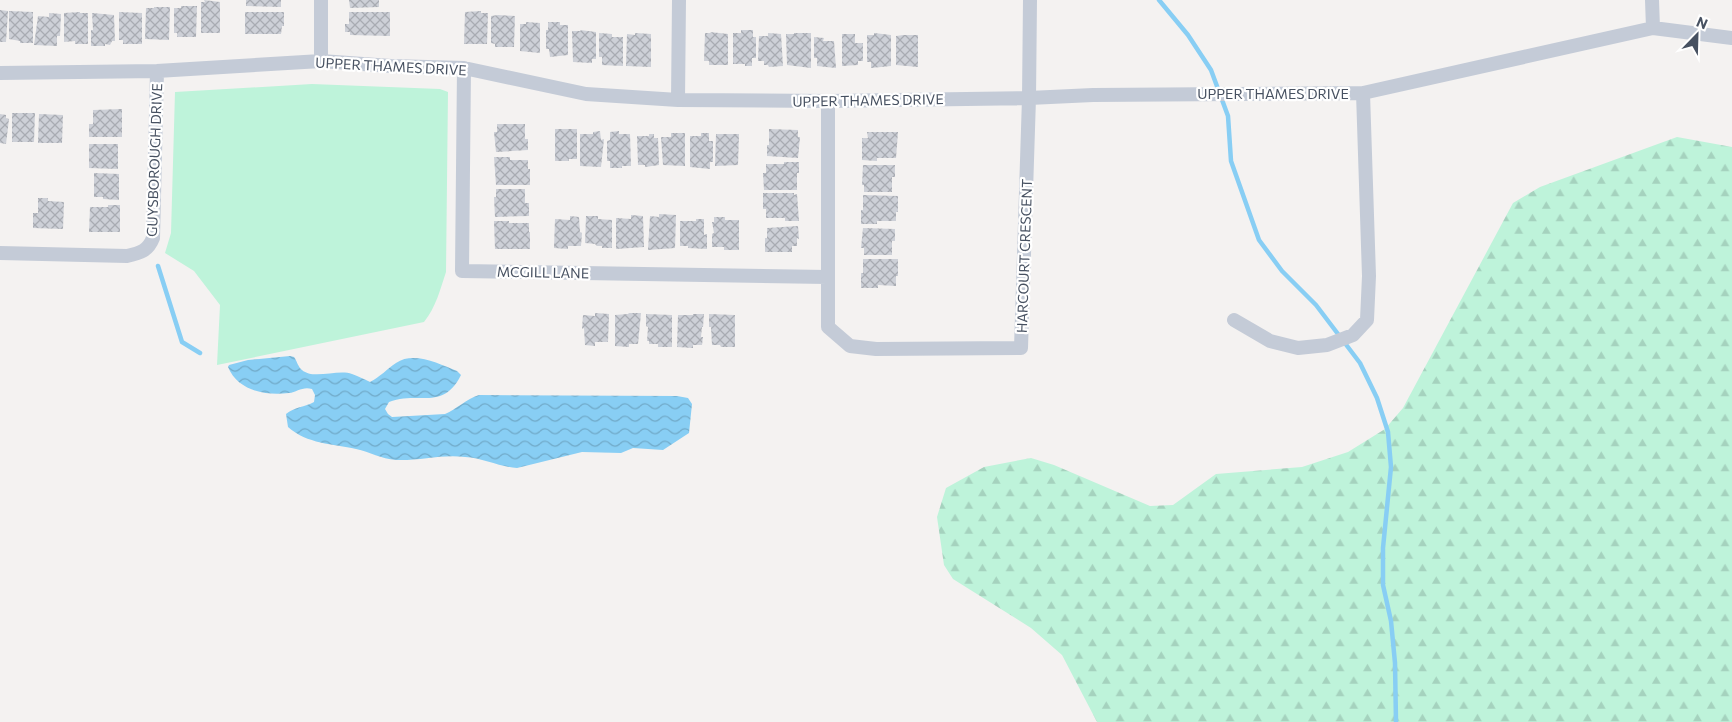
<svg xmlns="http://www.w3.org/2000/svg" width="1732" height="722" viewBox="0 0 1732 722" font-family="Commissioner,sans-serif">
  <defs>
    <pattern id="forest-firs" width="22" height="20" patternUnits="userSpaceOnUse" patternTransform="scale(1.25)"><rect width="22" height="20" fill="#bef3da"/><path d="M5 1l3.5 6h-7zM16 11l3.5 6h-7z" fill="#a5d2be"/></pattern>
    <pattern id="water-waves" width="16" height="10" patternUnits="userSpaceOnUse" patternTransform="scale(1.25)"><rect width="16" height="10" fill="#88cef4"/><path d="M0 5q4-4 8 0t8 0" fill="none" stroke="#71aac9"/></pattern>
    <pattern id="building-cross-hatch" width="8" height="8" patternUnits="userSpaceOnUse" patternTransform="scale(1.25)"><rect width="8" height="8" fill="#cdd0d7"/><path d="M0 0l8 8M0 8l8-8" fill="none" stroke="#a8abb2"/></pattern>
  </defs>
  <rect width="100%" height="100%" fill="#f4f2f1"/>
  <!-- green -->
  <path fill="#bef3da" d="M312 84 440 89 448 92 446 272C440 290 436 307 424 322L217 365 220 305 194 271 165 253 171 233 175 92Z"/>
  <!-- forest -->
  <path fill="url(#forest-firs)" d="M1677 137 1732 147V722H1097L1062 655 1031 628 953 579 944 565 937 517 946 488 984 467 1031 458 1054 465 1150 506 1173 505 1216 474 1302 467 1348 452 1385 429 1403 408 1513 203 1540 187Z"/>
  <!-- water -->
  <path fill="url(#water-waves)" d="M290 356 294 357C297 361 298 367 302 370 313 380 338 369 352 374 358 376 364 379 370 382 380 377 387 369 396 363 414 351 439 364 457 371L461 375C443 411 419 391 389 402L385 409 388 414 392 417 445 414C457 409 466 399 479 395L677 396 688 398 692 404 689 433 663 450 633 448 621 453 582 452 517 468C500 467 483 458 465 457 442 454 419 461 396 460 381 459 370 452 356 449 333 444 307 444 288 427L286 414C294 407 305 407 314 402L315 395 312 389C303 386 297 392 289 393 266 396 238 391 228 367L229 365 248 360Z"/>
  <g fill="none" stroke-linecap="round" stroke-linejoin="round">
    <!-- stream -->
    <path stroke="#88cef4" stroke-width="4.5" d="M1159 0 1188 35 1211 70 1228 116 1231 161 1259 240 1282 271 1316 305 1360 363 1377 398 1388 432 1391 467 1383 548V585L1391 621 1395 663 1396 722
      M158 266 182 342 200 353"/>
  </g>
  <!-- building -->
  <path fill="url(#building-cross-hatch)" d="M204 0 220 2V33H201V2H205Z
    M246 0H281V7L246 6Z
    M349 0H379V7L350 8Z
    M181 6H197L196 37H177V33H174V8H181Z
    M154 7H170L169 40 145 39 146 8H154Z
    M0 10 8 11 6 42H0Z
    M9 11 33 12V43H20V41L9 39Z
    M481 11V13H488L487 44H464L465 12Z
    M80 12V13H88V44H75V41L64 42V13Z
    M119 12 142 13V44H123V40H119Z
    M245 12H284V26H282L281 34H245Z
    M349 12H390V36L350 35V32H345V24H349Z
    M49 13 61 14 60 36H57V46L34 45 38 16 49 17Z
    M92 13 114 15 115 41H112L110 45 105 44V46H91V30H93Z
    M498 15 515 16 514 47H495V44L491 43V16Z
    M526 22 540 23V53L520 51V24H526Z
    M548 22H560V25H568V55L550 57 549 49H546V30H548Z
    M580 30 596 32V59H592V63L573 62 572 31H581Z
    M741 30H753V37H756V58H752V66H745V64H733V33H741Z
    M710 32 728 34V65H709V61H704L705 33H711Z
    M599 33 612 34V37H623V66L602 65V57H599Z
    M635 33 651 34V67L626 66 627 34 635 35Z
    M768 33 781 34 783 66 769 67 768 65H764V61H758L759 36H768Z
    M794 33H811V68L787 65 786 34H794Z
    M874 33 891 35V66L871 68V62H867V35H874Z
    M842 34H855V43H863V61H858V65L842 66Z
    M903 35H918V67L896 65V36Z
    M814 37 824 38 823 41H834L836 68 817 66V58H814Z
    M122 109V137H89V124H93V110Z
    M12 113H35L34 142H12Z
    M0 114 6 115V118L9 119 6 144 0 143Z
    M39 114 63 115 62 143H38Z
    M497 124H525V139H528V150L496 152 494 132H497Z
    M555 129H577V159H569V161H555Z
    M769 129 798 130V137H800L798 158 767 156V145H769Z
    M600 131 601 140 604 139 601 167 580 166V134H593V132Z
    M619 131V134H630L631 166H622V168H610V161H607V141L610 140V132Z
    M867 132H898L896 158H877V161L862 160V138H868Z
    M671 133H685V166L663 165 661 137H671Z
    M701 133H709V141H713V162H710V169L690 167V136H701Z
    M649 134H654V138H658L659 165 645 167V165H638L637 136H649Z
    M716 134H739L738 165 715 166Z
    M89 144H118V169L89 168Z
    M494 157H510V160H528V169H530V185H496Z
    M784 162H799V173H797V190H764L763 173H766V164H784Z
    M863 165H895V177H892V192H864V185H862Z
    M94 173 119 174V200L103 199V197H94Z
    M496 189H525V203H529V216L495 217 494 197H496Z
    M763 193H794V195L797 194 799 221H785V218H766V209H763Z
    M863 195 898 196V212H896V221H877V224H861V210H863Z
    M38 198H48V201L64 202 63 229 33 228V213H38Z
    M108 205H120V232H89L90 207H108Z
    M659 214 676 215 675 248 648 250 650 216 659 217Z
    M631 215 643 216 644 247 616 249V218L631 219Z
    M570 216 579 217 580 232 582 233 581 246H568V249L554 248 555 219 570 220Z
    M586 216H598V219L612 220V248H602V246H597L595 244 585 243Z
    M714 217H725V220H739V250H724V247H712V234L714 233 712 222H714Z
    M696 219H704V235L707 234V249L688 248V246H680V221H696Z
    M494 221H509V223H529V232H530V249H495Z
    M798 226 799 239 797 238V246H792V252H765V238H767V228Z
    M863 228 895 229V241H892V255H864V248H861Z
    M863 259H898V276H896V286L878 285V288H861V273H863Z
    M595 313 609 314 608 342H595V346L585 345 584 328 582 329 583 315 595 316Z
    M629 313H641L638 344H629V347L615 346V315L628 314Z
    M646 314 672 315V347H658V344H649V341H647L648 327 646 326Z
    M693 314H704L703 327H702L701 337H703L702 345H693V348L677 347 678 315H693Z
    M709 314 735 315V347H721L720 345H712L711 327H709Z"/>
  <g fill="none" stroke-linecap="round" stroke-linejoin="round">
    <!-- street -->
    <path stroke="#c4cbd7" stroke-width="14" d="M1652 0 1653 28
      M321 61V0
      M464 68 462 271 827 277
      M0 73 157 71 321 61 391 66 464 68 586 94 678 100 828 101 1029 98 1093 95 1363 93 1653 28 1732 38
      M678 100 679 0
      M828 101V327L850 346 876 349 1021 348 1029 98 1030 0
      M0 253 127 256C140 253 148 251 153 238L157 71
      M1234 320 1270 341 1298 348 1327 345 1353 335 1367 320 1369 276 1363 93"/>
  </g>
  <g text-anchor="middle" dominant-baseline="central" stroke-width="4.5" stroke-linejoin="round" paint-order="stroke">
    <!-- street labels -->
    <g font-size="14" fill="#475161" stroke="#fff">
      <text transform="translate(391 66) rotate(3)">UPPER THAMES DRIVE</text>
      <text x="1273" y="93">UPPER THAMES DRIVE</text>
      <text transform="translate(868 100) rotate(-1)">UPPER THAMES DRIVE</text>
      <text transform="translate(154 160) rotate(-88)">GUYSBOROUGH DRIVE</text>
      <text transform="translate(1024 256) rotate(-88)">HARCOURT CRESCENT</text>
      <text transform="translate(543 272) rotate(1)">MCGILL LANE</text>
    </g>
  </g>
  <!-- north arrow -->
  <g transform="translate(1697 35) rotate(23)" stroke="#ffffff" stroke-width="4" paint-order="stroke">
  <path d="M0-4L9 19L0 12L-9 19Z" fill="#475161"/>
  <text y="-8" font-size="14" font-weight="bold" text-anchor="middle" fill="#475161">N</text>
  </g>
</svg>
